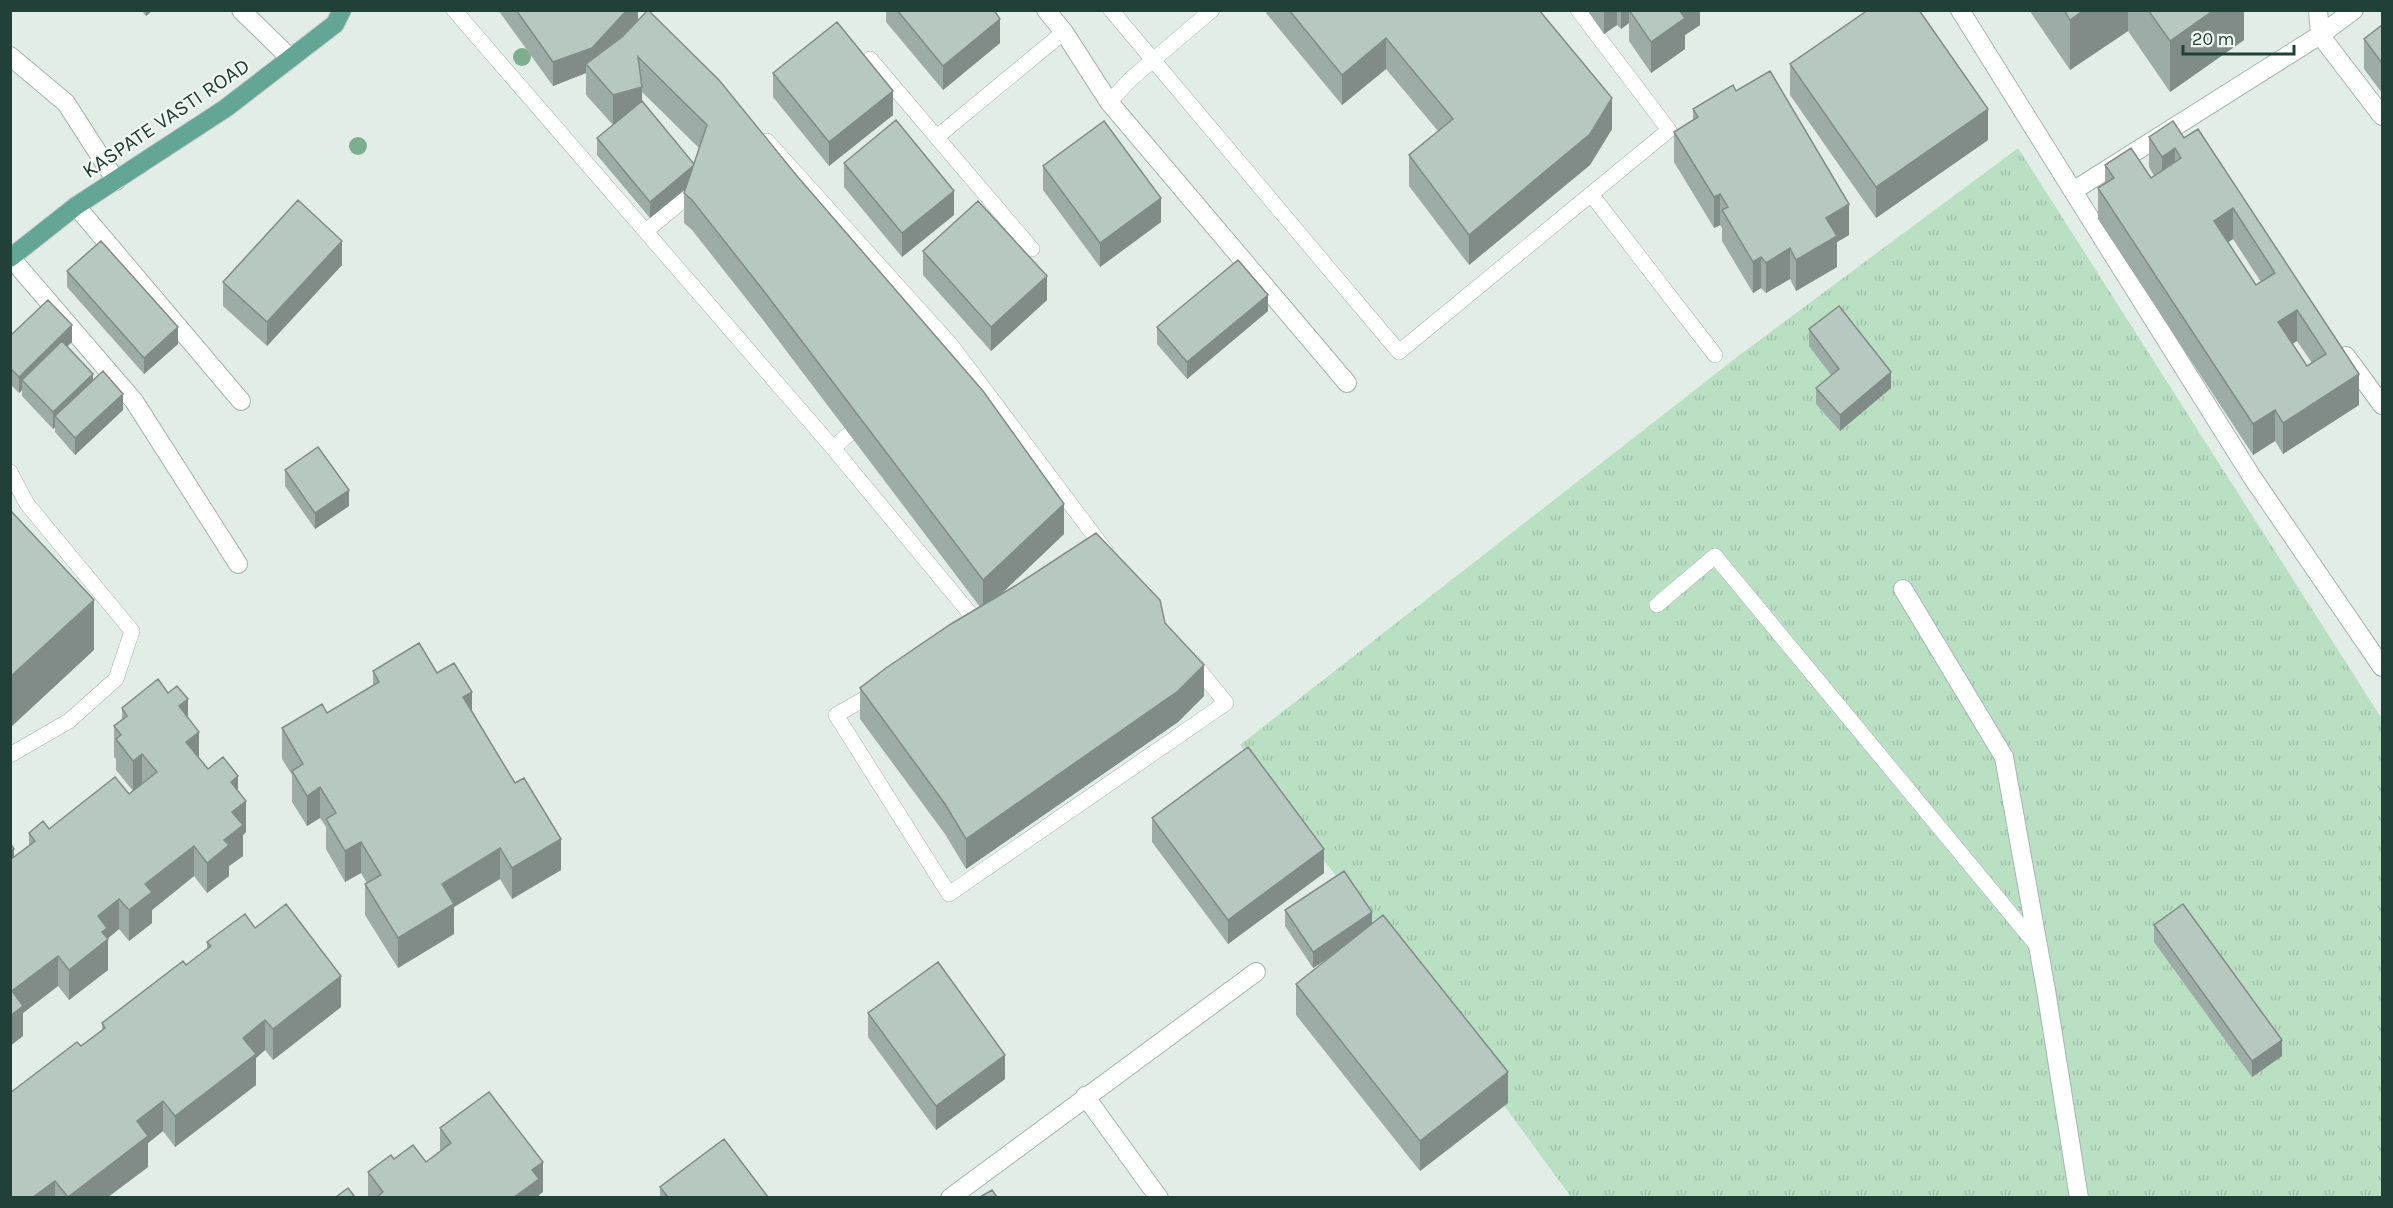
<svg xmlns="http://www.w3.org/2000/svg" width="2393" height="1208" viewBox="0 0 2393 1208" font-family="Karla,sans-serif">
  <defs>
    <pattern id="grass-tufts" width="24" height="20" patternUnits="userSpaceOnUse" patternTransform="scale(1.5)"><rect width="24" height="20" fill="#bae0c4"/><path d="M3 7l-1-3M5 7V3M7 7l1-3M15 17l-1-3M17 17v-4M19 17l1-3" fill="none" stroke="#a0c1a9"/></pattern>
  </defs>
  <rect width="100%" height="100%" fill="#e2ede8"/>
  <!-- grass -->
  <path fill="url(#grass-tufts)" d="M2018 148 2382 719V1197H1571L1240 745 1741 354Z"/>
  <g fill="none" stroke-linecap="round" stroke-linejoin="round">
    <!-- service casing -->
    <g stroke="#a4b6b0" stroke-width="16">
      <path id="service" d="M454 10 833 448 982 628
        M1111 10 1399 352 1669 130 1578 10
        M870 59 1032 249
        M1109 102 1132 78 1212 10
        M938 136 1064 32
        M767 141 951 345 1105 550
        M1591 194 1715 355
        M646 231 699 187
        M833 448 864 421
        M10 472 27 504 132 631 116 679 69 721 10 755
        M1657 605 1715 556 2039 948
        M878 691 836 715 949 894 1226 703 1192 661"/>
    </g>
    <!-- minor casing -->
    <g stroke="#a4b6b0" stroke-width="20">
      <path id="minor" d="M241 10 290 58
        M1046 10 1064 32 1109 102 1347 383
        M1960 10 2073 191 2320 35 2382 116
        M2318 10 2320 35
        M2320 35 2354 10
        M10 56 66 103 116 181
        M2073 191 2252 477 2382 667
        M76 206 241 401
        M11 258 134 401 238 564
        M2346 356 2382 405
        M1903 589 2004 757 2046 990 2079 1198
        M1085 1096 1159 1198
        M950 1198 1256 972"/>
    </g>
    <!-- primary casing -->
    <g stroke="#c1cac7" stroke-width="20">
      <path id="primary" d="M10 258 76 206 226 108 335 24 342 10"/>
    </g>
    <!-- service -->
    <use href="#service" stroke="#fff" stroke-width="15"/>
    <!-- minor -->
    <use href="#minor" stroke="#fff" stroke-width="18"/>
    <!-- primary -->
    <use href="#primary" stroke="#64a695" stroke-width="18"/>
  </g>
  <!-- trees -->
  <g fill="#7cae90">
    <circle cx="522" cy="57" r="9"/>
    <circle cx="358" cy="146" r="9"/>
  </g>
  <!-- wall -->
  <path fill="#9daca6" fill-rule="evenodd" d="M141 10H153L146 16Z
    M498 10H638V21L1064 534 1000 595 1165 623 1204 696 1178 722 966 869 945 834 860 719V688L980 607 763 320 692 230 684 223V193L686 189 650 218 597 155V138L613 125 586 95V73L553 86ZM642 92 699 148 694 164 642 101Z
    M886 10H994L1000 43 943 90 886 22Z
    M1266 10H1539L1612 129 1590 165 1469 265 1409 186V155L1438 131 1386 69 1342 105 1266 13Z
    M1587 10H1700V25L1685 35V49L1651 73 1629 41V23L1621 29 1617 25 1604 34Z
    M2029 10H2244V40L2170 92 2128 31 2070 70Z
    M2382 25V93L2364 69V39Z
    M1790 64 1988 140 1876 218 1790 95Z
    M773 73 893 115 829 166 773 97Z
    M1736 91 1849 235 1837 242V267L1796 291 1790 279 1766 293 1761 288 1753 293 1722 241V228L1720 225 1714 228 1674 162V132L1693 121V109Z
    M2198 129 2359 405 2283 454 2275 441 2253 455 2098 219V188L2105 183V165L2151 178 2154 176 2149 167V137L2184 138ZM2233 239 2261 282 2256 285 2228 242ZM2297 341 2312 363 2307 366 2292 344Z
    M844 163 954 215 902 257 844 187Z
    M1043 166 1161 222 1100 267 1043 190Z
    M923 251 1047 300 991 351 923 275Z
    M342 265 267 346 223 306V282Z
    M67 271 178 344 144 374 67 287Z
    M1268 311 1187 379 1157 344V327Z
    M1809 329 1891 388 1840 431 1816 404V388L1831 375 1809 346Z
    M10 336 72 342 67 346 93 381 123 410 75 455 55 432V427L53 429 22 396V390L19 393 10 384Z
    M285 470 349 506 315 529 285 486Z
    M373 671 437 673 472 710 561 870 512 899 500 879 454 907V934L398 968 365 915V884L367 883 361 873 345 882 326 849V827L320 818 307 826 292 802V775L282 759V728L327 713 373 686Z
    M122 708 188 718 199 758 208 769 238 791 246 832 243 835V856L229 866V876L207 893 194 876 152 910V923L129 941 119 929 107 939 108 970 69 1000 58 986 23 1013V1036L10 1046V843L14 857 29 846V833L49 829 129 794 133 791 116 770V759L114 757V726L122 721Z
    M1152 818 1324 873 1228 944 1152 842Z
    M1285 910 1372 924 1508 1103 1420 1171 1296 1015V984L1333 955 1313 968 1285 926Z
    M2154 925 2282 1056 2252 1077 2154 942Z
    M255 928 341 1007 273 1060 265 1050 256 1058V1085L175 1147 163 1131 148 1143V1167L108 1197H10L81 1046 102 1030V1023L186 965 207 949V942Z
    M868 1013 1005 1079 936 1130 868 1037Z
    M440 1128 543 1192 539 1195V1197H368V1172L394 1159 426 1162 440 1152Z
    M660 1187 768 1197H660Z"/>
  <!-- shaded-wall -->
  <path fill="#808c87" d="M146 10H153L146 16Z
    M627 10H638V23L592 72V70L586 64V73L553 86V62Z
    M1604 10H1617V25L1604 34Z
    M1621 10H1629V23L1621 29Z
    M1678 10H1700V25L1685 35V49L1651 73V42Z
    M2084 10H2128V31L2070 70V20Z
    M2214 10H2244V40L2170 92V41Z
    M1000 19V43L943 90V66Z
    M1386 38V69L1342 105V75Z
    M642 87V118L613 125V95Z
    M893 91V115L829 166V142Z
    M1612 98V129L1590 165 1469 265V235Z
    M1988 109V140L1876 218V187Z
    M2175 148V179L2162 187V157Z
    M695 165V181L650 218V202Z
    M954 191V215L902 257V233Z
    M1720 194V225L1714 228V197Z
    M1161 198V222L1100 267V243Z
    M1849 204V235L1837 242V267L1796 291V260L1826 218Z
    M2233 208V239L2214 252V221Z
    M342 241V265L267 346V322Z
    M1790 248V279L1766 293V263Z
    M1761 257V288L1753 293V262Z
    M1047 276V300L991 351V327Z
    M1268 295V311L1187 379V362Z
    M2297 310V341L2278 353V322Z
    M72 325V342L27 385 22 380V390L19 393V377Z
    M178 327V344L144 374V358Z
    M1891 372V388L1840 431V415Z
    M93 374V391L55 416V427L53 429V412Z
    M2359 374V405L2283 454V423Z
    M123 394V410L75 455V438Z
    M2275 410V441L2253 455V424Z
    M349 490V506L315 529V513Z
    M1064 504V534L983 611V580Z
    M94 600V650L10 728V677Z
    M1204 665V696L1178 722 966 869V839Z
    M472 692V722L463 697Z
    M188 699V730L179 706Z
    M199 732V762L186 742Z
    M142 754V784L133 791V761Z
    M238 776V806L231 782Z
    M320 787V818L307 826V796Z
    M246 801V832L243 835V856L229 866V876L207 893V863L224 840 232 812Z
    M561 839V870L512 899V868Z
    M361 842V873L345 882V851Z
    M194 846V876L152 910V923L129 941V910L145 884Z
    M500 848V879L454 907V934L398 968V938L442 884Z
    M14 849V865L10 868V851Z
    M1324 849V873L1228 944V920Z
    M119 899V929L107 939H108V970L69 1000V970L98 916Z
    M1372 912V929L1313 968V952Z
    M58 956V986L23 1013V1036L10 1046 12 991Z
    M341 976V1007L273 1060V1029Z
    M265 1020V1050L256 1058V1085L175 1147V1116L243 1038Z
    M2282 1040V1056L2252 1077V1061Z
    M1005 1055V1079L936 1130V1106Z
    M1508 1072V1103L1420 1171V1141Z
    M163 1101V1131L148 1143V1167L108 1197H68L137 1121Z
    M543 1162V1192L539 1195V1197H514L532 1170Z
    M55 1181V1197H33Z"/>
  <!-- building -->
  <path fill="#b7c8c1" stroke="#808c87" stroke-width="1.5" fill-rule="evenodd" d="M516 10H627L592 48 553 62Z
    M648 10 719 80 797 176 983 391 1064 504 983 580 763 290 692 200 684 193 707 125 638 57 642 87 613 95 586 64 622 37Z
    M897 10H994L1000 19 943 66Z
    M1289 10H1539L1612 98 1590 134 1469 235 1409 155 1453 119 1386 38 1342 75Z
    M1629 10H1679L1685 18 1651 42Z
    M1868 10H1919L1988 109 1876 187 1790 64Z
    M2064 10H2084L2070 20Z
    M2148 10H2214L2170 41Z
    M837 22 893 91 829 142 773 73Z
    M2382 25V63L2364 39Z
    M1770 71 1849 204 1826 218 1837 236 1796 260 1790 248 1766 263 1761 257 1753 262 1722 210 1728 207 1720 194 1714 197 1674 132 1698 117 1693 109 1733 85 1736 91Z
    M642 101 694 164 693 166 650 202 597 138Z
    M896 120 954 191 902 233 844 163Z
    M1104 121 1161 198 1100 243 1043 166Z
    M2173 121 2184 138 2198 129 2359 374 2283 423 2275 410 2253 424 2098 188 2114 178 2105 165 2131 148 2151 178 2181 158 2175 148 2162 157 2149 137ZM2233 208 2275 273 2256 285 2214 221ZM2297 310 2326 354 2307 366 2278 322Z
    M298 200 342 241 267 322 223 282Z
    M978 201 1047 276 991 327 923 251Z
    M101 241 178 327 144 358 67 271Z
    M1238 260 1268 295 1187 362 1157 327Z
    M48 300 72 325 19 377 10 368V336Z
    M1839 306 1891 372 1840 415 1816 388 1839 369 1809 329Z
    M62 341 93 374 53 412 22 380Z
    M103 371 123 394 75 438 55 416Z
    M318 447 349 490 315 513 285 470Z
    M10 510 94 600 10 677Z
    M1096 533 1160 600 1165 623 1204 665 1178 691 966 839 945 804 860 688 886 668 951 624 1015 586Z
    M419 643 437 673 454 663 472 692 463 697 515 783 524 778 561 839 512 868 500 848 442 884 454 904 398 938 365 884 381 875 361 842 345 851 326 819 336 813 320 787 307 796 292 771 303 764 282 728 322 704 327 713 379 682 373 671Z
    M158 679 168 693 177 686 188 699 179 706 199 732 186 742 208 769 223 757 238 776 231 782 246 801 232 812 243 825 224 840 229 845 207 863 194 846 145 884 152 892 129 910 119 899 98 916 107 928 102 932 108 939 69 970 58 956 12 991 23 1006 10 1016V860L35 841 29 833 43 821 49 829 115 777 129 794 157 772 142 754 133 761 116 739 121 735 114 726 127 716 122 708Z
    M1248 747 1324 849 1228 920 1152 818Z
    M10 843 14 849 10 851Z
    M1344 871 1372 912 1313 952 1285 910Z
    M286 904 341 976 273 1029 265 1020 243 1038 256 1054 175 1116 163 1101 137 1121 148 1136 68 1197 55 1181 33 1197H10V1093L77 1042 81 1046 105 1028 102 1023 183 961 186 965 211 946 207 942 245 914 255 928Z
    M2183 904 2282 1040 2252 1061 2154 925Z
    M1383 915 1508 1072 1420 1141 1296 984Z
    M938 962 1005 1055 936 1106 868 1013Z
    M489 1092 543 1162 532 1170 539 1179 514 1197H377L383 1192 368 1172 391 1155 394 1159 413 1145 426 1162 451 1143 440 1128Z
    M724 1139 768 1197H668L660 1187Z
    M348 1188 355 1197H336Z
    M992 1190 997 1197H980Z"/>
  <g text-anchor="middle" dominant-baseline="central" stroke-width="4.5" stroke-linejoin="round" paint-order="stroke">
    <!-- street labels -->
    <g font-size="21" fill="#214038" stroke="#f3faf6">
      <text transform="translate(166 118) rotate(-34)">KASPATE VASTI ROAD</text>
    </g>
  </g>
  <!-- border -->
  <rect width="2393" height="1208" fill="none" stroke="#214038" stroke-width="24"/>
  <!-- scale -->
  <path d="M2183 45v9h111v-9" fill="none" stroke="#214038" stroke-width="3"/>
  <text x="2192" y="45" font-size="18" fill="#214038" stroke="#f3faf6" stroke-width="4.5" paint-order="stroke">20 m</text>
</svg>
